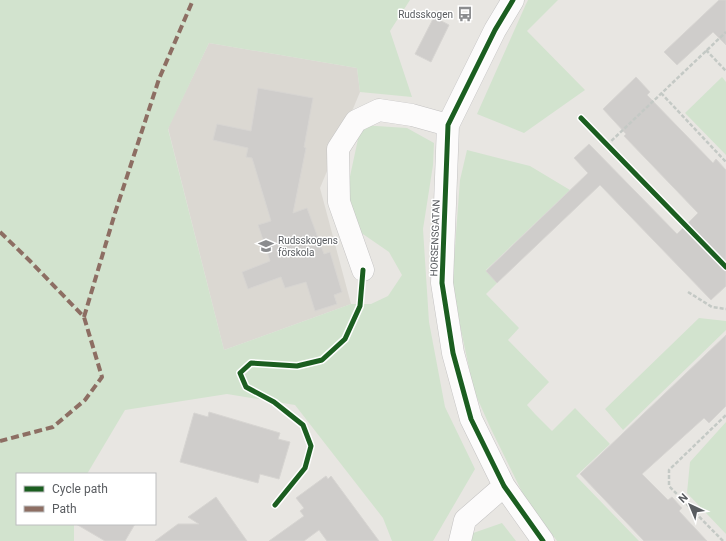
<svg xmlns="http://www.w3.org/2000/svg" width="726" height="541" viewBox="0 0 726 541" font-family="Roboto,sans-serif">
  <rect width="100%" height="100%" fill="#e8e6e2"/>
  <!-- education -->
  <path fill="#dbd8d2" d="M209 43 357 68 360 92 320 188 351 304 224 350 168 128Z"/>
  <!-- green -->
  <path fill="#d2e3ce" d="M0 0H410L390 31 412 97 360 92 357 68 209 43 168 129 224 350 351 304H371L388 296 402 275 389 252 360 232 346 195 361 125 407 128 434 143 433 165 423 229 429 322 445 407 475 469 433 541H392L383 518 295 405 227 394 125 410 87 474H17V524H74V541H0Z
    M528 0H558L527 31 585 90 524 133 477 114 526 4Z
    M722 77 726 82V155L685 113Z
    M467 150 530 166 570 190 486 270 497 283 486 294 519 328 508 340 549 382 527 405 535 414 552 431 575 408 610 444 576 476 639 541H557L525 498 491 429 474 391 452 288 460 180Z
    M699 318 726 321V330L623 430 605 409Z
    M726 422V534L687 493 690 462Z
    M502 523 516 541H457L456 539Z"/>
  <!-- building -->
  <path fill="#cfcdcb" stroke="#d7d5d2" d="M719 0H726V45L713 32 677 65 664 52Z
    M434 17 449 25 431 62 415 54Z
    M636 77 650 92 647 95 713 163 716 159 726 170V286L711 300 600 185 497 283 486 271 588 173 574 158 589 144 677 234 698 213 624 136 626 134 603 109Z
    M258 88 313 98 304 147 306 148 293 213 307 208 324 254 330 252 342 292 334 295 337 304 315 311 306 282 285 288 281 277 248 289 242 272 270 261 258 225 271 221 252 158 246 157 248 148 213 140 217 124 251 131Z
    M726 335V406L709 423 704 418 642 474 668 500 672 497 682 508 679 511 707 541H644L580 474 661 397Z
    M209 412 280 433 278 439 290 442 279 479 260 474 258 483 180 462 194 413 208 417Z
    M326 476 328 479 331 476 379 541H327L319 530 304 541H269L304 516 300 511 304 508 296 498Z
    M216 497 247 541H155L178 524H199L188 517Z
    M76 524H135L125 541H105Z"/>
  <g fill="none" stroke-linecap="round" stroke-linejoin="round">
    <!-- minor casing -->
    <g stroke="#c4c3c3" stroke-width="23">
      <path id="minor" d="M513 0 495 30 448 125 442 283 453 353 471 419 504 486 543 541
        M363 270 339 202 338 149 356 121 379 110 412 115 448 125
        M460 541 465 520 504 486"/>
    </g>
    <!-- path -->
    <path stroke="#c4c9c5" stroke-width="2.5" stroke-dasharray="4 2" stroke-linecap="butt" d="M706 50 726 71
      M661 93 726 162
      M607 145 726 32
      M688 292 712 307 726 309
      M723 541 669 486V470L726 415"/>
    <!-- minor -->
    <use href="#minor" stroke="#fcfbfb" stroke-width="22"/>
    <!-- quiet -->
    <path stroke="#8d6e63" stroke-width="4" stroke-dasharray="8 4" stroke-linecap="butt" d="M0 232 30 261 84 317 102 377 85 400 53 427 0 441
      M84 317 115 213 159 79 193 0"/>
    <!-- cycleway casing -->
    <g stroke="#fff" stroke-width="8">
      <path id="cycleway" d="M513 0 495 30 448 125 442 283 453 353 471 419 504 486 543 541
        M581 118 726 267
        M275 505 305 468 311 446 303 425 274 402 246 387 240 373 251 363 297 366 322 360 345 339 360 306 363 270"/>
    </g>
    <!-- cycleway -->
    <use href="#cycleway" stroke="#1b5e20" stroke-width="5"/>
  </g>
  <!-- icons -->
  <defs>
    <g id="bus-bare" transform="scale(1.2)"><path d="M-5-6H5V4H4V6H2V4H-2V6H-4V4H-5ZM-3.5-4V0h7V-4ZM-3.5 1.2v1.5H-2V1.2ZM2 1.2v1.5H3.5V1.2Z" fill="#8b8c8e" stroke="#fff" stroke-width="2.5" paint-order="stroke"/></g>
    <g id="school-bare" transform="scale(1.2)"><path d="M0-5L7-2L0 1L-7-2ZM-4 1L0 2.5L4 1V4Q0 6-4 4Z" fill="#8b8c8e" stroke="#fff" stroke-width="2.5" paint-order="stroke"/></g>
  </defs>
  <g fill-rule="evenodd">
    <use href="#bus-bare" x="465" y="14"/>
    <use href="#school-bare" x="266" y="246"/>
  </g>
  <g text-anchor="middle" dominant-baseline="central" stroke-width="3" stroke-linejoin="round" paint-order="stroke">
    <!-- poi labels -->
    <g font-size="10" fill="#595c60" stroke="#fff" text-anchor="end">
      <text x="453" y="14">Rudsskogen</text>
      <text x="278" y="240" text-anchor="start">Rudsskogens<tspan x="278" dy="12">förskola</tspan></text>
    </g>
    <!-- street labels -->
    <g font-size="10" fill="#595c60" stroke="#fff">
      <text transform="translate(435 238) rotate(-88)">HORSENSGATAN</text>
    </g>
  </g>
  <!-- legend -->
  <rect x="16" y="473" width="140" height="52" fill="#ffffff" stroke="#bdbebf"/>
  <rect x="24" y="486" width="20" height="6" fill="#1b5e20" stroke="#bdbebf"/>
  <text x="52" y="493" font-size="12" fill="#595c60">Cycle path</text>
  <rect x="24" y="506" width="20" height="6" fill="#8d6e63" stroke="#bdbebf"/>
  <text x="52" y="513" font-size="12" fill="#595c60">Path</text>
  <!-- north arrow -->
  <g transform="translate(690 505) rotate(316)" stroke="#ffffff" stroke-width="3" paint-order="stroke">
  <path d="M0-3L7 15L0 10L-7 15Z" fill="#595c60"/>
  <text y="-6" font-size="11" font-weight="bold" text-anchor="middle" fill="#595c60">N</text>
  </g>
</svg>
